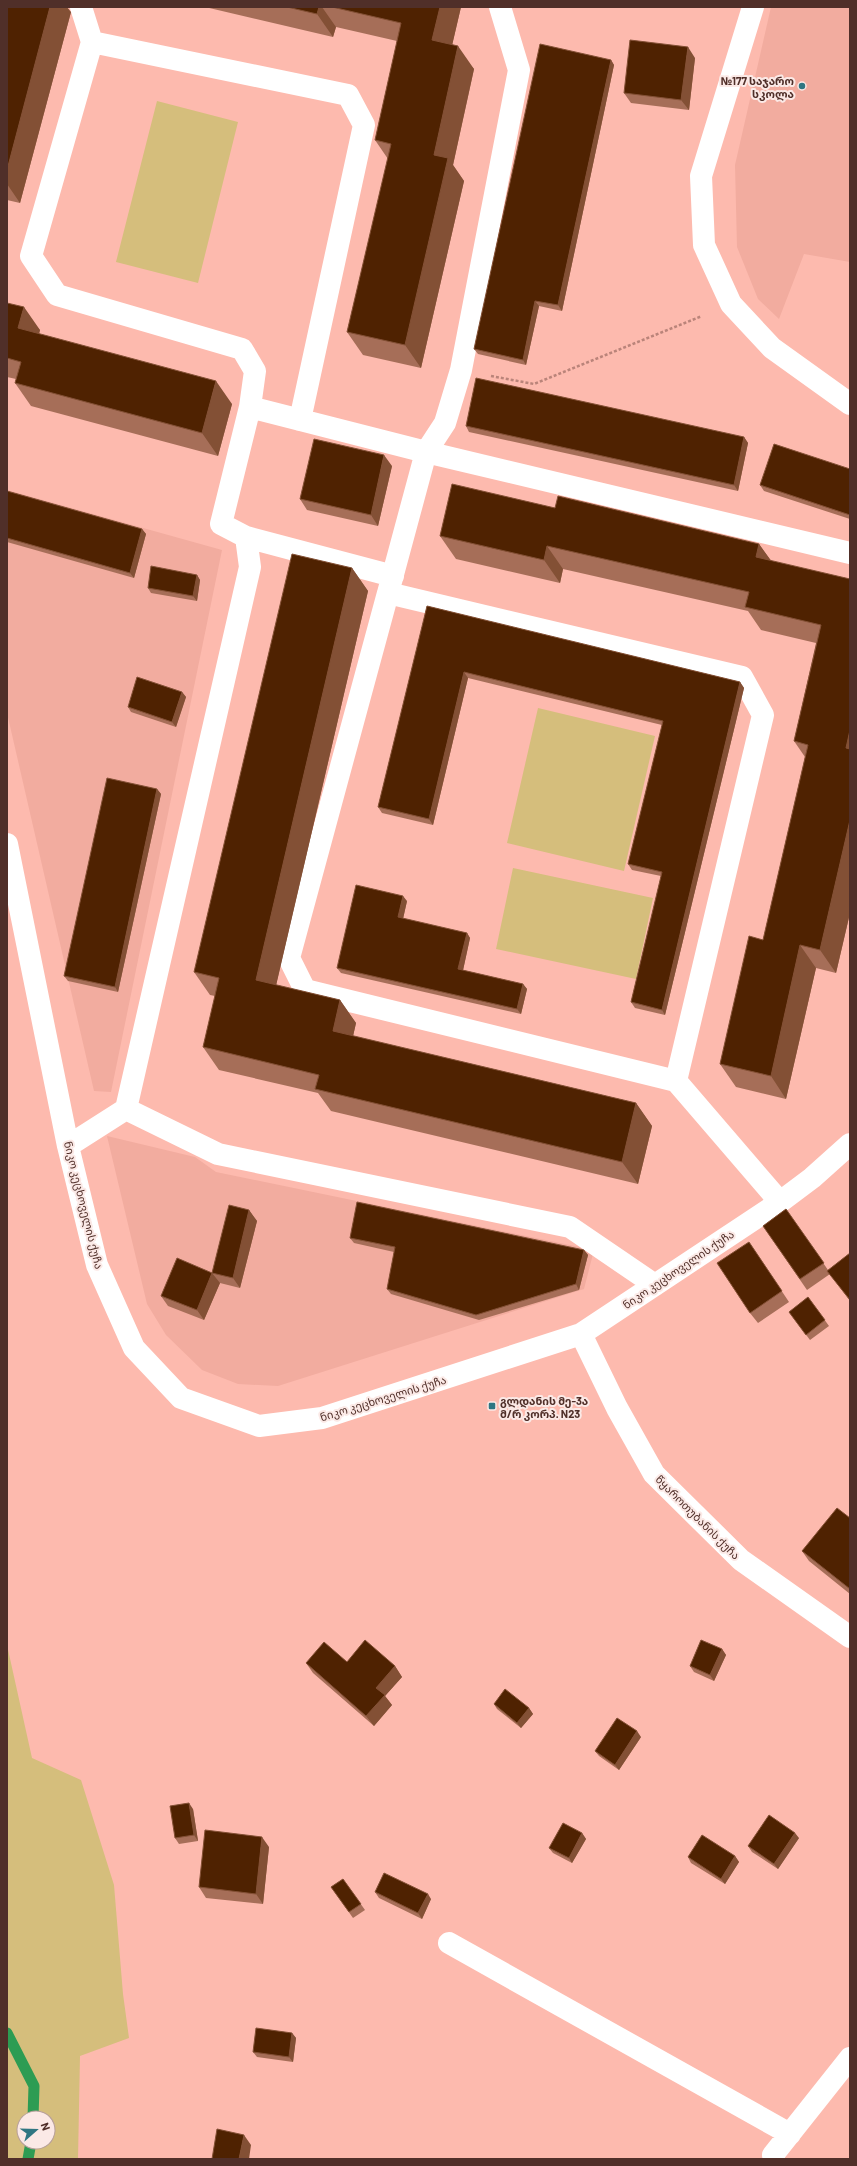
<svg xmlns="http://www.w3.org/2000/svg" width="857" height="2166" viewBox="0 0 857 2166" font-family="Barlow,'Noto Sans Georgian',sans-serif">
  <rect width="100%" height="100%" fill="#fdbaae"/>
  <!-- built -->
  <path fill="#f2ac9f" d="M771 7H850V262L804 254 779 319 758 299 737 247 735 165Z
    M7 490 222 550 111 1092 94 1091 7 713Z
    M107 1136 195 1157 216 1172 594 1250 584 1289 278 1386 238 1384 202 1370 166 1335 147 1304Z"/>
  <!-- green -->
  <path fill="#d5be7c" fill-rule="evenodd" d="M157 101 238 122 198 283 116 262Z
    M538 708 655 736 624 871 507 843Z
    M513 868 653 898 636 979 496 949Z
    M7 1645 32 1758 81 1780 114 1885 123 1994 129 2038 80 2056 78 2159H7ZM24 2118H48V2142H24Z"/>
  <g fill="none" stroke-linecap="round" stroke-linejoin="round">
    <!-- stream -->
    <path stroke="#2d9c53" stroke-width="11" d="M7 2033 34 2086 33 2118
      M28 2159 31 2142"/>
    <!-- path -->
    <path stroke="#ba847a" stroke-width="2.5" stroke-dasharray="3 2" stroke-linecap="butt" d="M491 376 534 384 702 316"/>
    <!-- minor -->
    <path stroke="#fff" stroke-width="22" d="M81 7 92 42 31 256 57 295 242 349 255 371 250 407
      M753 7 701 176 704 245 731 304 772 348 850 404
      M92 42 348 95 364 125 300 420
      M246 537 393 576
      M388 593 426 452 445 423 461 370 519 70 500 7
      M7 844 68 1146 97 1265 134 1348 181 1398 259 1426 322 1418 581 1334 780 1202 812 1178 850 1144
      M676 1081 763 715 742 677 388 593 289 958 305 990 676 1081 780 1202
      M126 1109 218 1154 570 1227 655 1285
      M68 1146 126 1109 250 567 246 537 221 524 250 407 426 452 850 553
      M581 1334 617 1408 654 1474 741 1560 850 1637
      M449 1943 790 2134
      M774 2159 773 2155 850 2058"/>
  </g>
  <!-- wall -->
  <path fill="#a66e58" d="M7 7 71 12 20 203 7 200Z
    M205 7H461L452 45 474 69 453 165 464 181 421 368 363 355 347 332 388 159 375 140 397 41 336 27 333 37Z
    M695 58 689 110 631 103 624 93Z
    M611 60 614 65 562 311 539 306 526 365 478 354 474 349Z
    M7 303 40 330 39 334 232 404 218 456 31 406 15 383 16 379 7 377Z
    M466 426 744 437 748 443 738 491 469 432Z
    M392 466 378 526 307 510 300 499Z
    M850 469V519L764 491 760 485Z
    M7 491 142 529 146 534 134 578 7 542Z
    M555 508 759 544 771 561 850 579V913L836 973 816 968 786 1099 736 1087 720 1064 763 940 805 757 794 741 816 643 761 630 748 611 563 569 560 583 456 559 440 536Z
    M352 568 368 591 276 985 340 1000 356 1023 353 1036 636 1103 652 1126 638 1184 331 1111 318 1093 219 1070 203 1047 215 996 210 995 194 972Z
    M197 575 200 580 197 601 151 593 148 588Z
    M427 606 740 682 744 688 665 1015 635 1008 631 1002 661 876 632 870 628 864 662 725 468 678 433 825 382 813 378 807Z
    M182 692 186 697 176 727 131 712 128 707Z
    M157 789 161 794 118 992 68 981 64 976Z
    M407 901 403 919 467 933 470 938 463 970 523 984 527 989 521 1014 341 973 337 968Z
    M786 1209 828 1270 850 1253V1301L830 1274 807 1290 763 1226Z
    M249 1210 257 1221 240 1288 220 1283 212 1273Z
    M350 1238 584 1250 588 1255 579 1290 479 1320 391 1294 387 1289 394 1252 354 1243Z
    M749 1242 789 1302 758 1323 750 1313Z
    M212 1273 220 1283 204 1320 168 1306 161 1296Z
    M808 1297 829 1326 810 1340 789 1312Z
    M850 1518V1594L809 1561 802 1551Z
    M722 1649 726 1655 714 1681 694 1672 690 1666Z
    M306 1663 395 1666 402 1677 385 1696 392 1705 374 1726 313 1673Z
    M494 1704 529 1708 533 1714 521 1728 497 1709Z
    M641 1737 619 1770 599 1756 595 1751Z
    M193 1809 198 1841 179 1844 175 1838Z
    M582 1833 586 1839 572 1863 553 1853 549 1848Z
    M799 1838 778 1869 752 1852 748 1846Z
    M269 1847 263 1904 206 1898 199 1887Z
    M735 1856 739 1862 725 1884 691 1863 688 1857Z
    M343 1879 365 1910 353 1918 331 1887Z
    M375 1892 431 1899 422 1919 379 1898Z
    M292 2033 296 2038 293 2062 257 2057 253 2052Z"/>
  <!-- shaded-wall -->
  <path fill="#835035" d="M50 7H67L71 12 20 203 7 184V170Z
    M319 7H322L336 27 333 37 317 14Z
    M440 7H461L448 63 432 40Z
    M458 46 474 69 453 165 464 181 421 368 405 345 434 155Z
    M688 47 695 58 689 110 681 100Z
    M611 60 614 65 562 311 558 305Z
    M535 301 539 306 526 365 523 360Z
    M24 307 40 330 34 351 18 328Z
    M216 381 232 404 218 456 202 433Z
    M744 437 748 443 738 491 734 485Z
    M384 455 392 466 378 526 371 515Z
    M142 529 146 534 134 578 130 573Z
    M759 544 775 566 756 557Z
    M547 546 563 569 560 583 544 560Z
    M352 568 368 591 272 1003 256 980Z
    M197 575 200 580 197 601 193 596Z
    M464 672 468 678 433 825 429 819Z
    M740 682 744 688 665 1015 662 1010Z
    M182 692 186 697 176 727 172 722Z
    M850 730V754L846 748Z
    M157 789 161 794 118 992 115 987Z
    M850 820V913L836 973 820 950Z
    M403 896 407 901 402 923 398 917Z
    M467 933 470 938 462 975 458 969Z
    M800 945 816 968 786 1099 771 1076Z
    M523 984 527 989 521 1014 517 1009Z
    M340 1000 356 1023 349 1054 333 1031Z
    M636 1103 652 1126 638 1184 622 1162Z
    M249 1210 257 1221 240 1288 233 1278Z
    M584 1250 588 1255 579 1290 576 1284Z
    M212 1273 220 1283 204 1320 197 1310Z
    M722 1649 726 1655 714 1681 710 1675Z
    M395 1666 402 1677 385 1696 392 1705 374 1726 366 1716 376 1688Z
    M529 1708 533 1714 521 1728 517 1723Z
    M637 1731 641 1737 619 1770 615 1765Z
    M189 1803 193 1809 198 1841 194 1835Z
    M582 1833 586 1839 572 1863 569 1858Z
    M795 1833 799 1838 778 1869 774 1864Z
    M262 1837 269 1847 263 1904 256 1894Z
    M735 1856 739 1862 725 1884 721 1879Z
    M428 1894 431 1899 422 1919 418 1913Z
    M292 2033 296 2038 293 2062 289 2057Z
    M244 2135 251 2145 249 2159H239Z"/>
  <!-- building -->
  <path fill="#4f2201" stroke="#835035" d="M7 7H50L7 170Z
    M287 7H319L317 14Z
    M332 7H440L432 40 458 46 434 155 448 158 405 345 347 332 391 144 375 140 401 23Z
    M630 40 688 47 681 100 624 93Z
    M540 44 611 60 558 305 535 301 523 360 474 349Z
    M7 303 24 307 18 328 216 381 202 433 15 383 21 362 7 358Z
    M476 378 744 437 734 485 466 426Z
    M314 439 384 455 371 515 300 499Z
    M774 444 850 469V515L760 485Z
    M452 484 555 508 558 496 759 544 756 557 850 579V730L846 748 850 749V820L820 950 800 945 771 1076 720 1064 749 936 763 940 808 745 794 741 821 625 745 607 749 592 547 546 544 560 440 536Z
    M7 491 142 529 130 573 7 538Z
    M292 554 352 568 256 980 340 1000 333 1031 636 1103 622 1162 315 1089 319 1075 203 1047 219 978 194 972Z
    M151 566 197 575 193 596 148 588Z
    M427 606 740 682 662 1010 631 1002 662 872 628 864 663 721 464 672 429 819 378 807Z
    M137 677 182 692 172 722 128 707Z
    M107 778 157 789 115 987 64 976Z
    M356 885 403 896 398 917 467 933 458 969 523 984 517 1009 337 968Z
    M357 1202 584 1250 576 1284 476 1315 387 1289 395 1247 350 1238Z
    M229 1205 249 1210 233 1278 212 1273Z
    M786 1209 824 1263 800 1279 763 1226Z
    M749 1242 782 1291 750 1313 717 1263Z
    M850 1253V1300L827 1271Z
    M177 1258 212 1273 197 1310 161 1296Z
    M808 1297 825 1320 806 1335 789 1312Z
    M837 1508 850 1518V1589L802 1551Z
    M365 1640 395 1666 376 1688 385 1695 366 1716 306 1663 324 1642 347 1662Z
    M701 1640 722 1649 710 1675 690 1666Z
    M505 1689 529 1708 517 1723 494 1704Z
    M617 1718 637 1731 615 1765 595 1751Z
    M189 1803 194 1835 175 1838 170 1806Z
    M769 1815 795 1833 774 1864 748 1846Z
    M563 1823 582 1833 569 1858 549 1848Z
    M205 1830 262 1837 256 1894 199 1887Z
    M702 1835 735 1856 721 1879 688 1857Z
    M384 1873 428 1894 418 1913 375 1892Z
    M343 1879 361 1904 349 1912 331 1887Z
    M256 2028 292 2033 289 2057 253 2052Z
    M217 2129 244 2135 239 2159H212Z"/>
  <!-- markers -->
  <g fill="#307682" stroke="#fbe9e6" stroke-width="1.5">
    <circle cx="802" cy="86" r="4"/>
    <rect x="488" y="1402" width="8" height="8" rx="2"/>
  </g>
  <g text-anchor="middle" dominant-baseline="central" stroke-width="4" stroke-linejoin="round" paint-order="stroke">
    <!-- poi labels -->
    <g font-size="11" font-weight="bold" fill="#502f29" stroke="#fbe9e6" text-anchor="end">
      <text x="794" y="80">№177 საჯარო<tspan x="794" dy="13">სკოლა</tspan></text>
      <text x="500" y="1400" text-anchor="start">გლდანის მე-3ა<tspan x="500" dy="13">მ/რ კორპ. N23</tspan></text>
    </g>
    <!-- street labels -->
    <g font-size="11" fill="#502f29" stroke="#fbe9e6">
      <text transform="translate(84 1205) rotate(76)">ნიკო კეცხოველის ქუჩა</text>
      <text transform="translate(678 1269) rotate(-34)">ნიკო კეცხოველის ქუჩა</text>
      <text transform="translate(383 1398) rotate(-17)">ნიკო კეცხოველის ქუჩა</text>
      <text transform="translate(698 1517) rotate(45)">წყაროთუბანის ქუჩა</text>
    </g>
  </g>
  <!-- border -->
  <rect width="857" height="2166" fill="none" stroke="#502f29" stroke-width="16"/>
  <!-- north arrow -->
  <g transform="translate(36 2130) rotate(70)"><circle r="19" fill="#fbe9e6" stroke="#b79f9a"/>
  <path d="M0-3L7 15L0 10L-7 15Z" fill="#307682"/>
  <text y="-6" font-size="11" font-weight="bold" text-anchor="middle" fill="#502f29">N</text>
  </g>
</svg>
